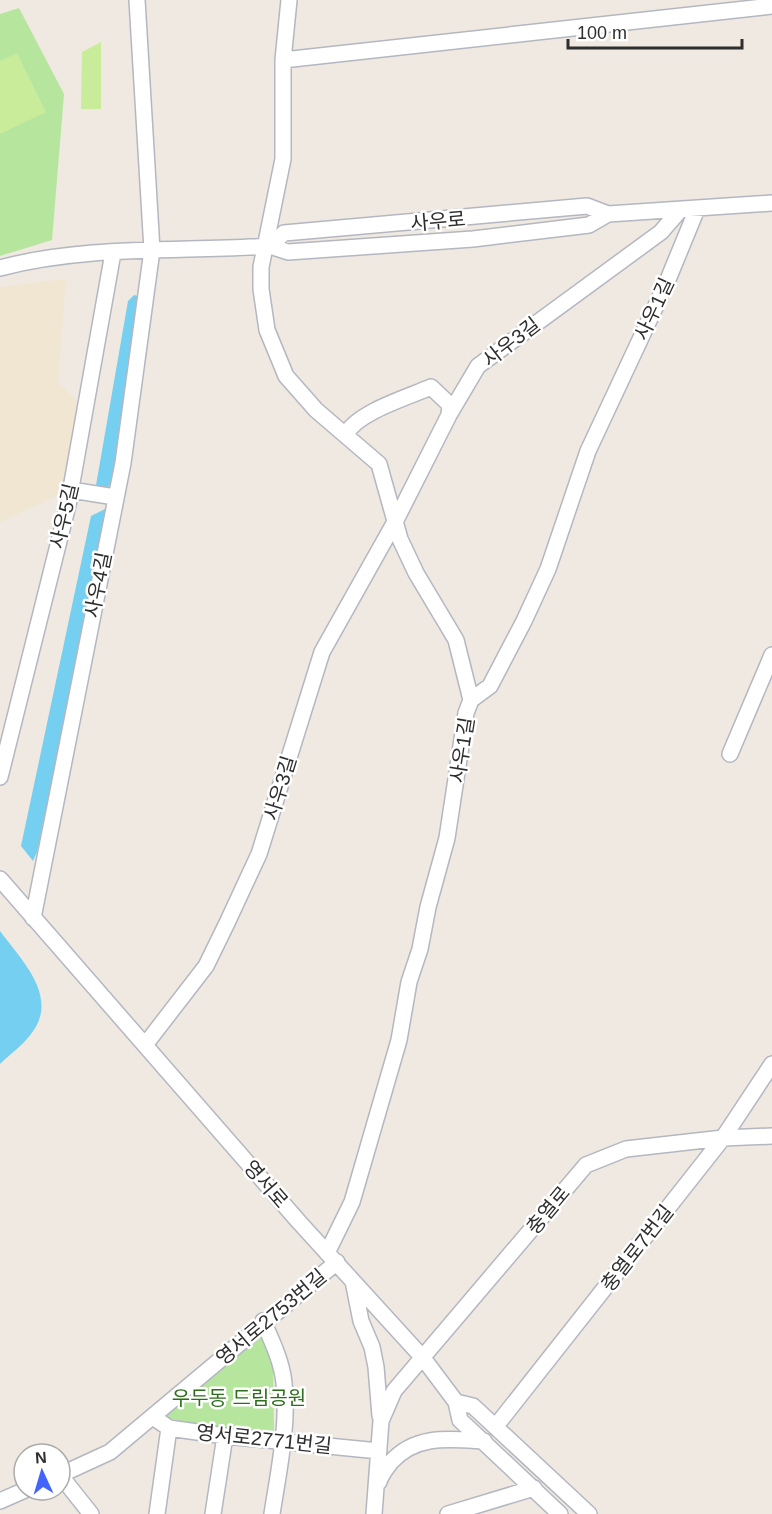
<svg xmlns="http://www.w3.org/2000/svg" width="772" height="1514" viewBox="0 0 772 1514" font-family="Helvetica,'Noto Sans KR',sans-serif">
  <rect width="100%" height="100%" fill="#efe9e1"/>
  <!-- education -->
  <path fill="#f0e6d1" d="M66 279 58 382 78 402 61 494 0 522V287Z"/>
  <!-- green -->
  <path fill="#b6e59e" d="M19 8 64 94 52 240 0 256V14Z
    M264 1335 273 1349 274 1435 223 1431 160 1416Z"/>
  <!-- pitch -->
  <path fill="#c9ec9a" d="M101 42V109H81L82 52Z
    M17 53 46 112 0 134V61Z"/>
  <!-- water -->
  <path fill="#75cff0" d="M134 295 145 298 112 484 101 492 95 491 128 301Z
    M105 509 109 515 37 852 33 861 21 846 91 516Z
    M0 931C22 961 60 997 31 1034 23 1045 10 1054 0 1064Z"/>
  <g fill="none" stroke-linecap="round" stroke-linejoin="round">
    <!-- minor casing -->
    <g stroke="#b4b7c1" stroke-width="18">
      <path id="minor" d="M289 0 283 60V159L261 267V289L267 330 286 376 316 410 379 464 400 539 416 573 456 640 471 700
        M283 60 772 6
        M270 246 284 233 587 206 608 214 772 203
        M0 268C87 245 181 252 270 246L288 252 473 239 589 225 608 214
        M346 434C358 412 408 397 431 387L450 405 449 415
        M71 490 115 497
        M730 754 772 655
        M0 777 68 505 113 253
        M0 879 299 1222 423 1358 456 1402 460 1420 560 1514
        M33 918 123 463 152 250 137 0
        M145 1045 206 966 227 923 259 854 322 652 396 520 449 415 478 366 661 232 680 210
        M327 1253 352 1202 399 1040 409 982 420 949 428 907 447 838 466 713 471 700 490 686 524 621 548 569 588 451 667 282 697 209
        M353 1281 361 1321 372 1347 376 1367 380 1416
        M263 1321C272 1341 282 1362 284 1383 289 1424 278 1474 272 1514
        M456 1402 473 1406 589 1514
        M153 1417 169 1428 225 1436 379 1451
        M496 1426 723 1138 772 1064
        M379 1482C381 1474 386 1469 391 1462 416 1434 450 1439 484 1441
        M0 1501 25 1490
        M91 1514 60 1475 110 1452 337 1262
        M157 1514 169 1428
        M213 1514 225 1436
        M374 1514 381 1421 394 1391 586 1165 626 1149 723 1138 772 1136
        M448 1514 534 1488"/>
    </g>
    <!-- minor -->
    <use href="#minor" stroke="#fff" stroke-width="15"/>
  </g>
  <g text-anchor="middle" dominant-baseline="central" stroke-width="5" stroke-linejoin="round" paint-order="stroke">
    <!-- street labels -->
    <g font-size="20" fill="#2e2e2e" stroke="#fff">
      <text transform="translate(438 221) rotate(-5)">사우로</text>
      <text transform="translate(654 309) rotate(-65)">사우1길</text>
      <text transform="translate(511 342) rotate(-38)">사우3길</text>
      <text transform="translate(64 516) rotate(-77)">사우5길</text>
      <text transform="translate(98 585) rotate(-79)">사우4길</text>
      <text transform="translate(462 750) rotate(-81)">사우1길</text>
      <text transform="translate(280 788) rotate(-73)">사우3길</text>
      <text transform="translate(266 1184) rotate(49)">영서로</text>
      <text transform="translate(548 1210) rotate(-50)">충열로</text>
      <text transform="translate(637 1248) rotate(-52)">충열로7번길</text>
      <text transform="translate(271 1317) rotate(-40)">영서로2753번길</text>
      <text transform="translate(264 1439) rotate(6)">영서로2771번길</text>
    </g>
    <!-- park labels -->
    <g font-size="20" fill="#2c6e1b" stroke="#fff">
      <text x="239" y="1398">우두동 드림공원</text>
    </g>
  </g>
  <!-- north arrow -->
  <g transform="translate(42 1472) rotate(356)"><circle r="28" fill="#ffffff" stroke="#ababab" stroke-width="1.5"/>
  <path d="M0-4.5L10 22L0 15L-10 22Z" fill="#4264fb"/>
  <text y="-9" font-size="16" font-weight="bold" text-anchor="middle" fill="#2e2e2e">N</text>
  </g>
  <!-- scale -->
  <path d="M568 39v9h174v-9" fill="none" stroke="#2e2e2e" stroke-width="3"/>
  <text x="577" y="39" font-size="18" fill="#2e2e2e" stroke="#ffffff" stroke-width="4.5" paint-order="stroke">100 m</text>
</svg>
